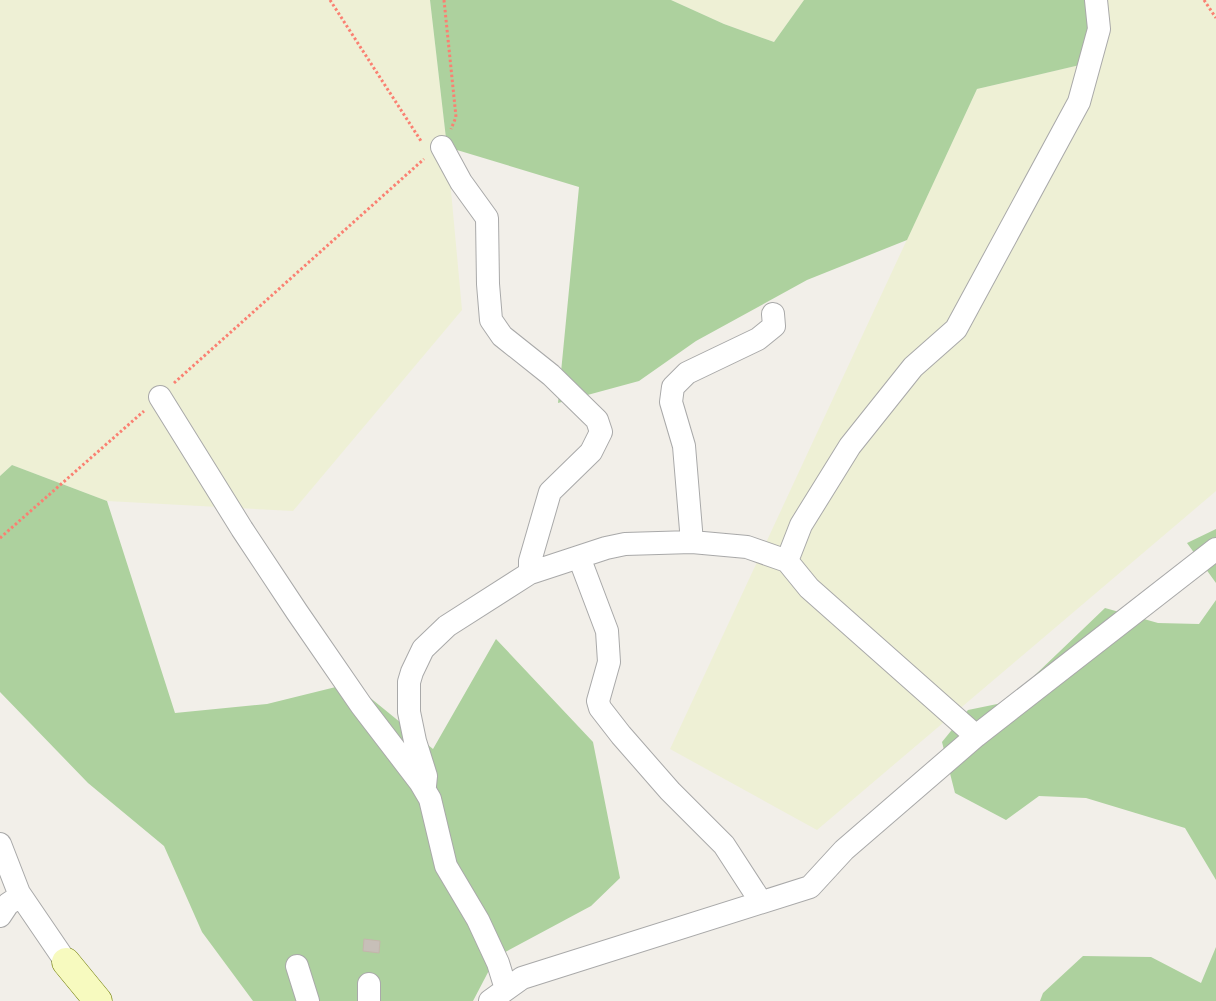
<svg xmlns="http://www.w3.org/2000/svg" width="1216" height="1001" viewBox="0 0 1216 1001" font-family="Helvetica,sans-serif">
  <rect width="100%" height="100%" fill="#f2efe9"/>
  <!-- farmland -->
  <path fill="#eef0d5" d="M0 0H430L447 147 462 310 293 511 107 501 12 465 0 476Z
    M671 0H804L774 42 724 24Z
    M1091 0H1216V491L817 830 670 749 977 89 1084 64Z"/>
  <!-- forest -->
  <path fill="#add19e" d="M430 0H671L724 24 774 42 804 0H1091L1084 64 977 89 907 240 807 280 696 341 639 381 558 403 579 187 447 147Z
    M12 465 107 501 175 713 267 704 352 683 433 749 496 639 593 742 620 878 591 906 496 957 473 1001H253L202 932 164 846 88 783 0 692V476Z
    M1216 529V583L1187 543Z
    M1216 600V880L1185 828 1086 798 1039 796 1006 820 955 793 942 742 968 710 1007 702 1105 608 1158 623 1199 624Z
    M1216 947V1001H1040L1043 993 1083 956 1151 957 1201 983Z"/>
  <!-- building -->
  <path fill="#c7bfb8" stroke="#c4b6ab" d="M364 939 380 941 379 953 363 951Z"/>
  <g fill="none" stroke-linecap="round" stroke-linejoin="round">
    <!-- street casing -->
    <g stroke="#a9a9a9" stroke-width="24">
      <path id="street" d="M442 147 461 182 487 218 488 284 491 320 502 336 551 375 597 420 601 432 591 452 550 492 530 561V573
        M773 314 774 326 758 339 687 373 673 387 671 402 684 446 692 542 747 547 787 561 809 588 976 736
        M160 397 242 529 297 612 361 705 420 782 430 799 446 866 478 920 498 963 506 989
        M579 557 607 631 609 662 598 701 600 708 621 735 670 791 724 845 761 902
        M787 561 801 525 850 446 913 367 956 329 1079 102 1099 29 1096 0
        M425 786 426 776 415 741 409 712V682L412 672 423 649 447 626 530 573 606 548 625 544 692 542
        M0 844 19 893 66 962
        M0 916 8 904 20 896
        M297 966 308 1001
        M369 1001V984
        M490 1001 522 978 810 887 844 850 976 736 1216 549"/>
    </g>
    <!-- secondary casing -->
    <g stroke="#707d05" stroke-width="29">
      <path id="secondary" d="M66 962 98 1001"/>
    </g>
    <!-- path -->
    <path stroke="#fa8072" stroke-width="3" stroke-dasharray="2.5 2.5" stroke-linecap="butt" d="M330 0 421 141
      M444 0 456 117 451 129
      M1204 0 1216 18
      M174 383 424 159
      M0 538 144 411"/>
    <!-- street -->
    <use href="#street" stroke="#fff" stroke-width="22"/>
    <!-- secondary -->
    <use href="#secondary" stroke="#f7fabf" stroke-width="28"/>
  </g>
</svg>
